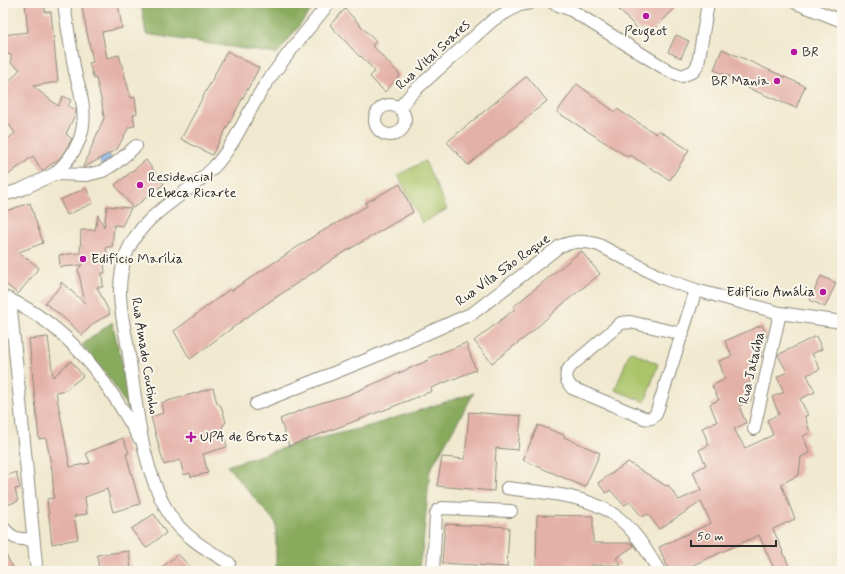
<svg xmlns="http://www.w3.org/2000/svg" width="845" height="574" viewBox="0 0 845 574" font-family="Mynerve,sans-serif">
  <rect width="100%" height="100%" fill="#fbf7ec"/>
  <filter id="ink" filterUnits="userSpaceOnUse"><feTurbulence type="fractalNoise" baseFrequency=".025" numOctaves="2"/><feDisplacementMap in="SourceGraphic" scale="8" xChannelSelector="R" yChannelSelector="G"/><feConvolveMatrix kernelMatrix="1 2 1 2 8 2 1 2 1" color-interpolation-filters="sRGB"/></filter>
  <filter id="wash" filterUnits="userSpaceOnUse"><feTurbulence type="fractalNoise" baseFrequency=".012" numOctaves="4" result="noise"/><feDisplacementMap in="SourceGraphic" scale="16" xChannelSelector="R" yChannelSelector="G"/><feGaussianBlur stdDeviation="0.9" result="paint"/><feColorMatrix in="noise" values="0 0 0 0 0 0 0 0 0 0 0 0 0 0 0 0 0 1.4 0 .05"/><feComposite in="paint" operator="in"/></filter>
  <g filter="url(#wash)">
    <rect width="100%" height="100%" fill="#f0e9cf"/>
    <!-- green -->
    <path fill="#abc469" stroke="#6b784a" d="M425 161 447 209 422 223 398 175Z
      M630 351 658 364 645 402 615 390Z"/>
    <!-- forest -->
    <path fill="#88aa5d" stroke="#5a6a44" d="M141 3H317L277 54 146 34Z
      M112 322 130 396 132 408 128 409 113 383 82 345Z
      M474 393 430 470 423 546 418 571H276V523L227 466 289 446 369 426Z"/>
    <!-- water -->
    <path fill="#7fafea" stroke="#556d8a" d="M109 154 112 160 102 166 99 160Z"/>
    <g id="blocks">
      <!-- building -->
      <path fill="#e4b1a7" d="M25 3H45V12H51L58 82 33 86 58 106 63 96 71 100 68 106 76 110V112L66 134 72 139 60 158 42 171 33 156 3 179V143L15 133 3 116V89L20 69 11 63V55L3 52V35L28 32Z
        M81 3H118L122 28 102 32 107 58 119 55 131 98 135 97 137 113 133 115 135 126 129 127 117 149 85 167H83L104 118 102 103 96 78 94 79 89 63 93 62Z
        M612 3H680L649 34 644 28 640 31Z
        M345 9 376 42 372 45 400 75 385 92 370 77 375 71 361 56 360 57 330 25Z
        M676 35 689 41 681 58 668 52Z
        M722 49 805 86 796 108 748 88 750 85 714 70Z
        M227 51 259 68 212 155 181 139Z
        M527 76 547 101 468 165 447 142Z
        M577 84 615 112 617 109 656 134 658 130 689 150 670 180 630 155 628 157 557 112Z
        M146 160 164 184 133 208 115 185Z
        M400 184 413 212 336 257 254 312 190 359 174 331 230 289 231 291 314 236 367 206 365 203Z
        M86 188 93 203 67 215 60 200Z
        M30 203 43 243 19 252 39 268 18 294 3 282V212Z
        M107 206 131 208 122 226 114 225 112 247H106L108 262 104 263 105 273H102L103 287H97L110 314 94 323 82 335 64 318 45 303 61 286V282L85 303 78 269 82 265 60 267 59 255 80 253 81 230H95L98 215 104 227Z
        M581 251 600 274 559 307 532 332 492 363 474 341 515 309 513 307Z
        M821 276 836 283 825 307 810 300Z
        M762 325 767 336 757 340 762 357 750 363 756 379 745 384 751 400 739 406 746 423 734 429 745 448 773 435 767 420 779 414 772 397 784 392 777 377 787 372 778 355 816 336 822 349 812 354 820 369 807 375 815 392 800 399 808 415 805 416 810 433 803 436 810 453 801 457 799 475 781 484 795 519 773 529 790 568 782 571H775L759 535 680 571H669L659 547 711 523 701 502 659 529 648 514 642 517 630 502 624 505 610 490 606 493 598 483 628 462 666 486 668 485 679 500 701 490 693 472 706 465 699 450 709 445 702 428 717 422 710 404 719 400 712 386 725 379 719 361 732 356 725 341Z
        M48 337 53 377 71 361 83 376 66 390 56 392 70 467 90 463 86 453 123 438 129 453 126 454 140 504 113 512 107 489 85 497 87 514 74 516 78 539 52 544 47 499 54 498 52 470 46 438 39 439 29 339Z
        M466 343 476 370 431 388 432 391 387 409 289 446 280 419 314 405 348 395 429 360 428 358Z
        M213 388 217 403 221 406 226 422 222 427 227 447 203 454 208 473 191 477 190 473 184 475 180 460 164 465 151 417 163 413 161 403Z
        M469 412 521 416 518 450 496 448 494 491 437 486 442 457 465 459Z
        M538 425 564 435V437L600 453 585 487 523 460Z
        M16 472 20 488 15 489 18 501 7 505 3 492V477Z
        M154 514 166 533 146 548 131 529Z
        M537 515 593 516V543H632L634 546 616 558 621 565H592V569L536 568Z
        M445 524 509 527 507 567 442 563Z
        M3 550 15 571H3Z
        M129 551 131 571H99L97 555Z
        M178 554 194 571H158Z"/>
    </g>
  </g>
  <g filter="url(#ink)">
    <use href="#blocks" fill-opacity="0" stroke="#8e8a7d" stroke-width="1"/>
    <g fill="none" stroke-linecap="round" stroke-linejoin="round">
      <!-- minor casing -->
      <g stroke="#8e8a7d" stroke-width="14">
        <path id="minor" d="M553 3 571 10 669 71 682 76 694 71 698 64 708 3
          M796 3 842 21
          M375 120a15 15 0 1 1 30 0a15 15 0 1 1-30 0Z
          M399 108 413 92 493 20 519 5 530 3
          M54 174C78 153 89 129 81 96 80 88 77 80 75 72 71 49 67 26 64 3
          M3 195 20 190 54 174 87 175 103 171 116 163 136 146
          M4 297C69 325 106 379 139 438
          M10 299 36 564
          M683 334 630 322 621 323 572 365C564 373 565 380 572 388L644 418C650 419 652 419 656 414L696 290
          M256 404 371 358 473 313 560 246C574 241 584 240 599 245L662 278 696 290 780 313 842 322
          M754 429 780 313
          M507 488C542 493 584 494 613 514 633 527 647 551 659 571
          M3 527C12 539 19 540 33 539
          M229 563C207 550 183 536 169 514 141 467 137 408 129 355 126 334 120 313 120 292 120 278 122 265 127 252 144 212 185 197 213 168 235 145 246 115 263 88 283 58 307 31 329 3
          M433 571 436 514 438 510 442 508 511 511"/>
      </g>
      <!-- minor -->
      <use href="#minor" stroke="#fff" stroke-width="12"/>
    </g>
  </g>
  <!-- markers -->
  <g fill="#b5179e" stroke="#fbf7ec" stroke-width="1.5">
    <circle cx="646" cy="16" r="4"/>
    <circle cx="794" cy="52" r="4"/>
    <circle cx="777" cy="81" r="4"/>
    <circle cx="140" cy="185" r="4"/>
    <circle cx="83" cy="259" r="4"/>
    <circle cx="823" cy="292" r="4"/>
    <path d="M189 431h4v4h4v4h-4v4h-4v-4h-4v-4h4z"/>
  </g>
  <g text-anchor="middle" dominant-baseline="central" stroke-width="4" stroke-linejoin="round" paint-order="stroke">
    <!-- poi labels -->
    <g font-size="14" fill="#2b2b2b" stroke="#fbf7ec" text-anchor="start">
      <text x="646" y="31" text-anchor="middle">Peugeot</text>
      <text x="802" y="52">BR</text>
      <text x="769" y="81" text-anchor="end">BR Mania</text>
      <text x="148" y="177">Residencial<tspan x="148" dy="16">Rebeca Ricarte</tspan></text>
      <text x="91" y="259">Edifício Marília</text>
      <text x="815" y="292" text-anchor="end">Edifício Amália</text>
      <text x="200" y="437">UPA de Brotas</text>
    </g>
    <!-- street labels -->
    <g font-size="14" fill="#2b2b2b" stroke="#fbf7ec">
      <text transform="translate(433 55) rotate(-43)">Rua Vital Soares</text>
      <text transform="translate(503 270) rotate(-36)">Rua Vila São Roque</text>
      <text transform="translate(145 356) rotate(81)">Rua Amado Coutinho</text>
      <text transform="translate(752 368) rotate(-77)">Rua Jataúba</text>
    </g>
  </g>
  <!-- margin -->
  <rect width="845" height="574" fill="none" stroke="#fbf7ec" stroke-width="16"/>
  <!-- scale -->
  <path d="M691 540v6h85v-6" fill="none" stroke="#2b2b2b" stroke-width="2"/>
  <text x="697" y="540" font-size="12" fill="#2b2b2b" stroke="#fbf7ec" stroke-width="3" paint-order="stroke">50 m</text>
</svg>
